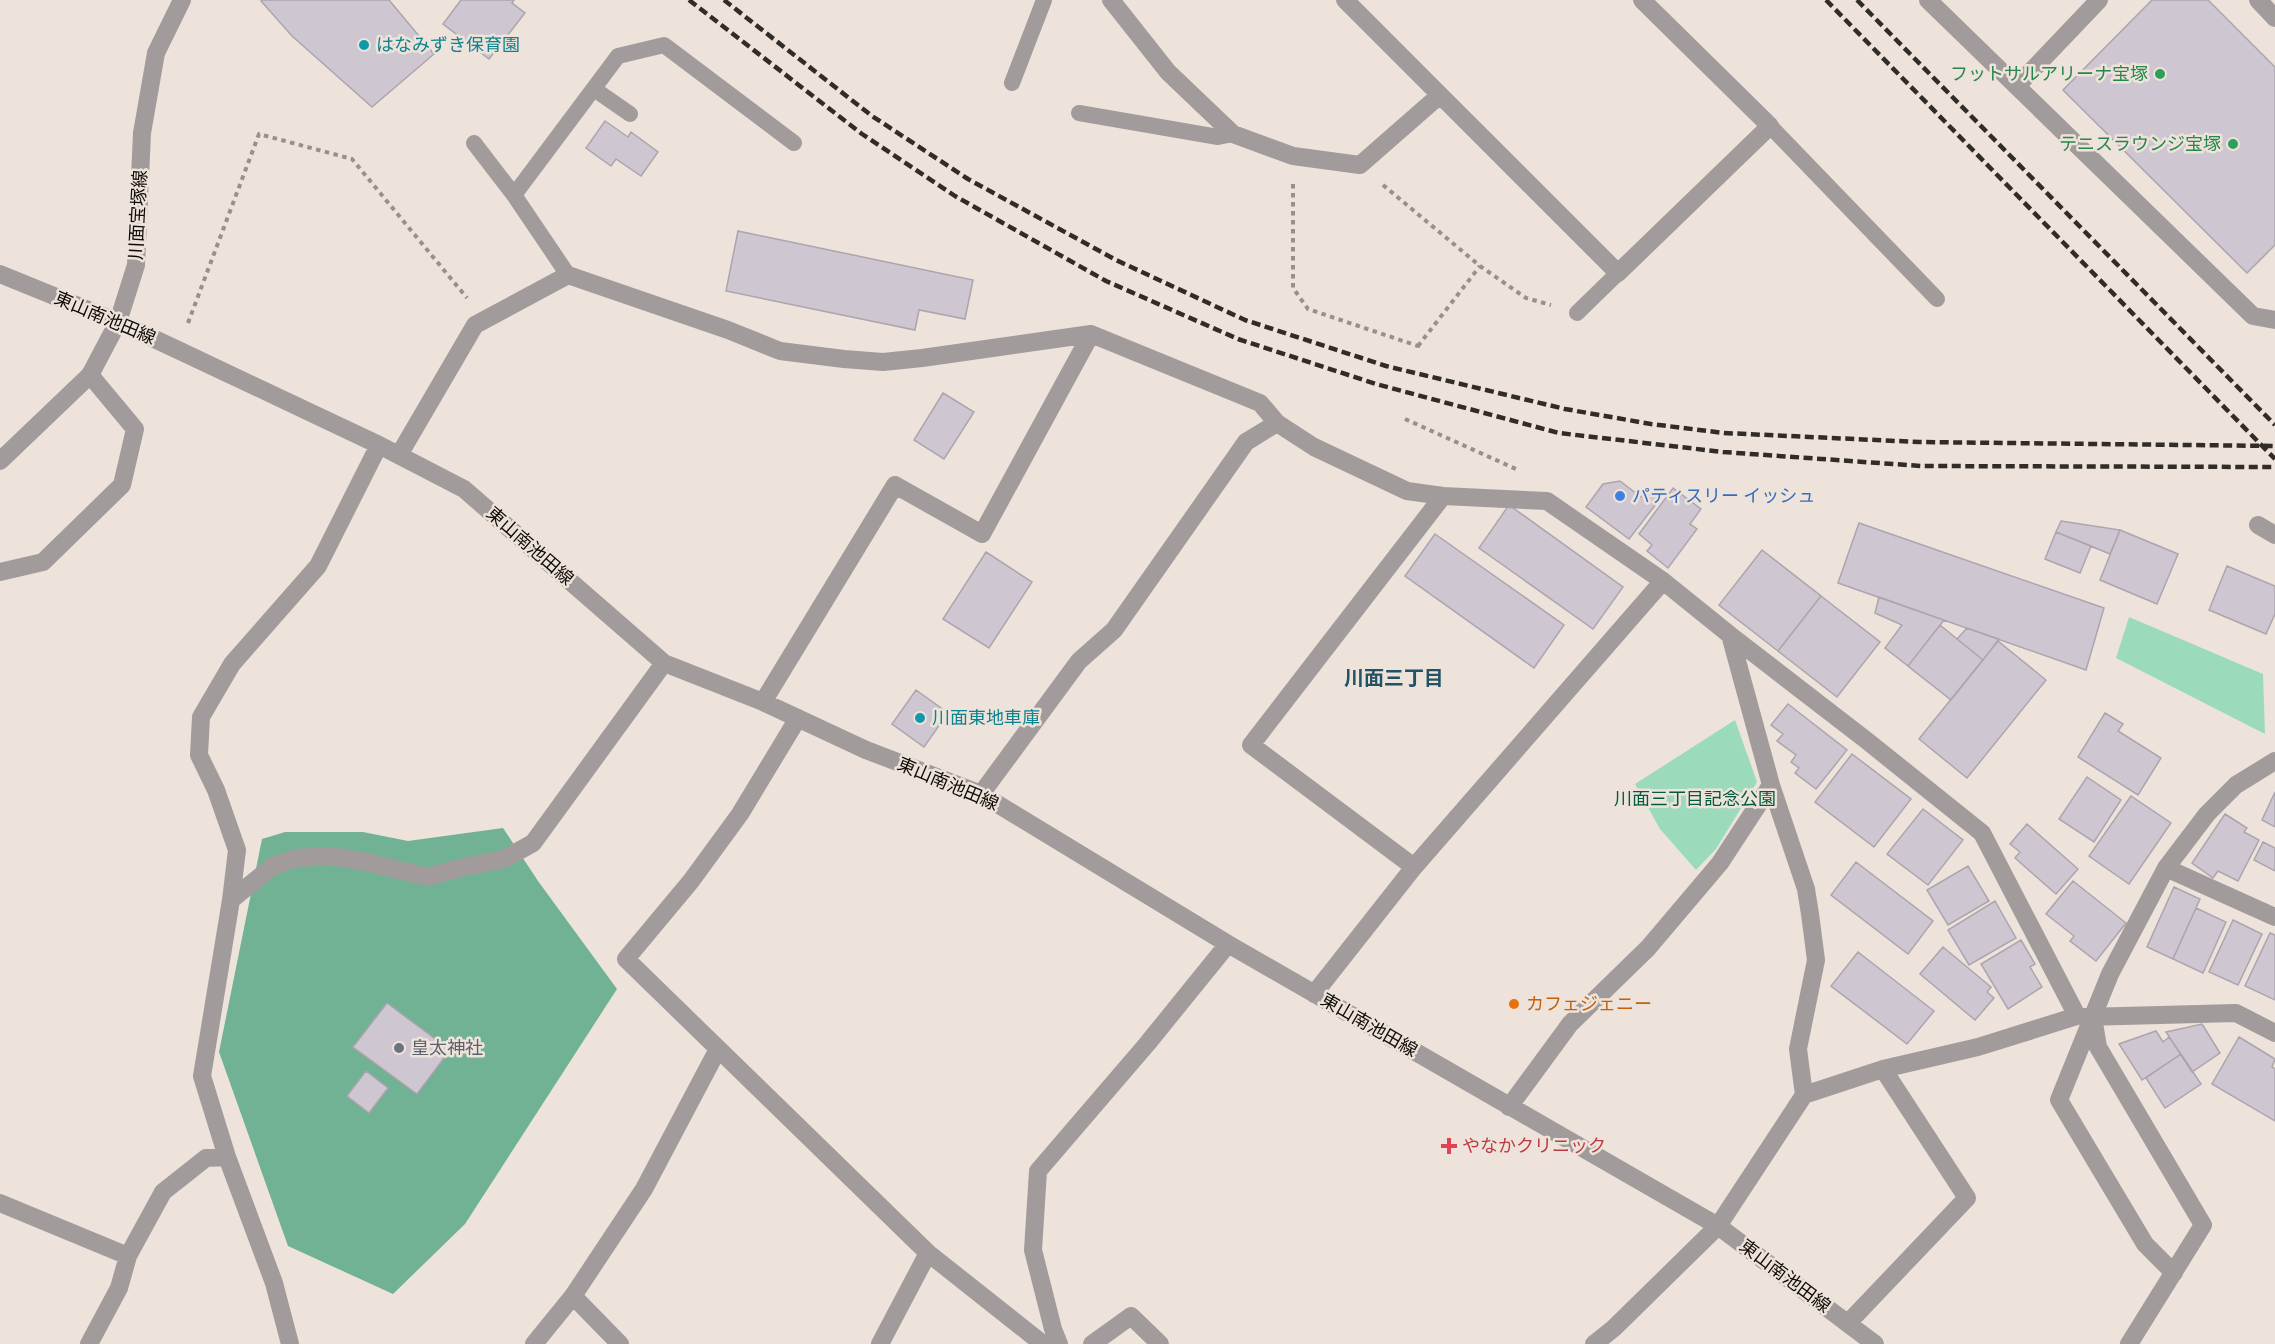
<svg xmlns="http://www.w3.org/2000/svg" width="2275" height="1344" viewBox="0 0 2275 1344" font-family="'Fira Sans Condensed','Noto Sans JP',sans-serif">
  <rect width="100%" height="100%" fill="#ede3da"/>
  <!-- green -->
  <path fill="#9bdbbc" d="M2129 617 2263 674 2265 734 2116 658Z
    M1735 720 1757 782 1716 849 1696 870 1660 829 1635 784Z"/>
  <!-- forest -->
  <path fill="#71b294" d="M503 828 538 881 617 989 465 1224 393 1294 288 1246 219 1052 262 839 285 832H363L408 841Z"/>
  <!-- building -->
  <path fill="#cec6d1" stroke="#aca4ae" stroke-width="1.5" d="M263 0H389L434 54 372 107 292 36 261 1Z
    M461 0H514L512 3 525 13 489 59 443 24Z
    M2152 0H2208L2275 67V245L2247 273 2063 90Z
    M605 121 628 137 631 132 658 152 641 176 616 159 611 166 586 148Z
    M738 231 973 280 965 319 919 310 915 330 726 291Z
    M943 393 974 412 944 459 914 440Z
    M1620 481 1641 497 1648 489 1660 499 1629 539 1586 507 1603 484Z
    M1673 488 1701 509 1690 524 1697 529 1668 568 1647 551 1652 545 1639 534Z
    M1509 505 1623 587 1593 629 1479 548Z
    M2061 521 2120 530 2110 554 2056 532Z
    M1859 523 2104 608 2086 670 1838 583Z
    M2120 530 2178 554 2157 604 2100 580Z
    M2056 532 2091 546 2080 573 2045 559Z
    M1435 534 1564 625 1534 668 1405 576Z
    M1762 550 1821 596 1778 651 1719 605Z
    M986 552 1032 582 989 648 943 619Z
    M2227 566 2275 586V614L2266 634 2209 610Z
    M1821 596 1880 642 1837 697 1778 651Z
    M1879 597 1944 620 1908 666 1885 648 1902 625 1875 613Z
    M1940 625 1983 660 1951 700 1908 666Z
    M1967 628 1999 639 1983 660 1957 639Z
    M1998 641 2046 680 1967 778 1919 739Z
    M916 690 948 713 924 747 892 724Z
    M1788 704 1847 750 1816 789 1795 773 1799 768 1791 762 1796 755 1777 741 1783 734 1771 725Z
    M2105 713 2123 724 2118 731 2161 758 2138 795 2078 757Z
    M1852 754 1911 799 1874 847 1815 802Z
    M2087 777 2121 800 2094 842 2059 819Z
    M2275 792V827L2262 820Z
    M2131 796 2171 823 2129 884 2089 856Z
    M1923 809 1963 840 1928 885 1887 854Z
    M2225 814 2247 828 2244 832 2259 840 2238 881 2218 871 2213 878 2192 863Z
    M2027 824 2078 869 2056 894 2015 858 2020 852 2010 844Z
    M2263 842 2275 848V871L2254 860Z
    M1856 862 1933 921 1908 954 1831 895Z
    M1968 866 1989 901 1948 925 1927 890Z
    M2073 881 2126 923 2096 961 2070 941 2074 936 2046 914Z
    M2174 887 2200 899 2173 959 2147 947Z
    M1995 901 2016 938 1969 965 1948 930Z
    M2196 908 2226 922 2203 973 2173 959Z
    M2233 920 2262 934 2238 985 2209 972Z
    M2270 933 2275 935V1000L2245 986Z
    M2021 940 2035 964 2030 967 2042 987 2008 1009 1981 964Z
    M1943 947 1991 987 1987 992 1994 998 1975 1020 1920 974Z
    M1858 952 1934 1011 1907 1044 1831 986Z
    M387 1003 450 1050 417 1094 353 1047Z
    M2202 1024 2220 1053 2192 1072 2166 1032Z
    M2156 1031 2163 1042 2169 1037 2181 1054 2142 1080 2119 1044Z
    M2239 1037 2275 1059 2272 1067 2275 1069V1121L2212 1084Z
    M2181 1054 2201 1084 2165 1108 2146 1078Z
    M366 1071 388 1088 369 1113 347 1096Z"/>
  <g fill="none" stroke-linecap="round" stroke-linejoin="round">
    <!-- path -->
    <path stroke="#989089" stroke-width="4" stroke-dasharray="4.5 4.5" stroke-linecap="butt" d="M1293 184V288L1308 309 1418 346V352
      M1383 185 1480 266 1526 298 1551 305
      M188 323 259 134 352 159 467 298
      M1418 346 1480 266
      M1405 419 1516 469"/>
    <!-- service -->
    <path stroke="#a19b9c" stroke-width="16" d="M1012 83 1044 0
      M594 89 630 114
      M1079 113 1218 137 1233 134
      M1770 126 1937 299
      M474 143 514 195 568 275
      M514 195 618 56 664 45 794 143
      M1577 313 1618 273"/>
    <!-- minor -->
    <path stroke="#a19b9c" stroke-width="18" d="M1111 0 1168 72 1233 134 1293 156 1360 165 1440 95 1618 273 1770 126 1642 0
      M1345 0 1440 95
      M1928 0 2253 316 2275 320
      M2258 0 2275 18
      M2017 86 2099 0
      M0 274 118 322 178 350 379 445 464 489 664 663 763 702 866 750 981 794 1228 944 1718 1226 1875 1344
      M399 455 475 325 568 275 728 330 780 351 844 359 883 362 922 358 1091 334 1260 403 1277 423 1314 447 1407 491 1443 496 1547 501 1663 581 1730 635 1771 785 1806 889 1810 914 1816 960 1798 1049 1804 1095 1718 1226 1614 1328 1594 1344
      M2258 525 2275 535
      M0 572 43 562 122 485 135 429 90 375
      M1730 635 1866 740 1982 833 2077 1016 1978 1047 1883 1069 1804 1095
      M763 702 895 485 982 534 1091 334
      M798 718 740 814 691 881 626 959 928 1253 1043 1344
      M981 794 1079 661 1114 630 1246 442 1277 423
      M1414 867 1251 745 1443 496
      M2166 868 2275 917
      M231 900 237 850 216 790 199 755 201 717 232 664 318 566 379 445
      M1314 994 1414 867 1663 581
      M2084 1017 2236 1013 2275 1033
      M2093 1017 2098 1047 2203 1225 2129 1344
      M1509 1107 1570 1024 1648 948 1720 863 1771 785
      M0 1203 128 1256
      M2174 1273 2145 1244 2059 1100 2110 974 2166 868 2207 814 2236 785 2275 761
      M573 1296 620 1344
      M1848 1323 1967 1198 1883 1069
      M89 1344 119 1288 128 1256 163 1192 206 1158 227 1157
      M290 1344 274 1283 227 1157 202 1076 231 900 273 866 296 858 329 856 362 861 427 877 460 868 504 859 533 843 664 663
      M534 1344 573 1296 644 1189 718 1049
      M880 1344 928 1253
      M1059 1344 1053 1329 1033 1250 1038 1171 1147 1044 1228 944
      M1092 1344 1131 1316 1160 1344"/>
    <!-- tertiary -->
    <path stroke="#a19b9c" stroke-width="18" d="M0 461 90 375 118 322 136 265 142 133 156 53 182 0"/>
    <!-- rail -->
    <path stroke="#312c28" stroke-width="4.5" stroke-dasharray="9 4.5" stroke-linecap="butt" d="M689 0 862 134 955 196 1106 281 1238 339 1376 384 1559 433 1723 452 1921 466 2275 467
      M724 0 872 116 968 179 1116 260 1245 320 1386 366 1565 409 1651 424 1724 433 1919 442 2275 446
      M1826 0 2275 459
      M1857 0 2275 425"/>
  </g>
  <!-- markers -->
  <g fill="#0f9aa8" stroke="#ede3da" stroke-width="2">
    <circle cx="364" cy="45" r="6"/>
    <circle cx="920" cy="718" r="6"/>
  </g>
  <g fill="#2e9e5b" stroke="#ede3da" stroke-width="2">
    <circle cx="2160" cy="74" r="6"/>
    <circle cx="2233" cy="144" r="6"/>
  </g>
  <circle fill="#3f7fe0" stroke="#ede3da" stroke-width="2" cx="1620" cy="496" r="6"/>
  <circle fill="#e8710a" stroke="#ede3da" stroke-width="2" cx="1514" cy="1004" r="6"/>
  <circle fill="#6b7280" stroke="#ede3da" stroke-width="2" cx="399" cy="1048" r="6"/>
  <path fill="#e0444e" stroke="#ede3da" stroke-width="2" d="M1446 1137h6v6h6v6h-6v6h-6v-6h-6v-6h6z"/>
  <g text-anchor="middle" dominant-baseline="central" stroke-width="5" stroke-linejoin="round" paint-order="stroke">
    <!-- culture labels -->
    <g font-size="18" fill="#0d838f" stroke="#ede3da" text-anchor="start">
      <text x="376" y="45">はなみずき保育園</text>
      <text x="932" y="718">川面東地車庫</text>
    </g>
    <!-- leisure labels -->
    <g font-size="18" fill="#27864d" stroke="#ede3da" text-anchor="end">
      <text x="2148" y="74">フットサルアリーナ宝塚</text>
      <text x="2221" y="144">テニスラウンジ宝塚</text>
    </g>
    <!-- street labels -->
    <g font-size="18" fill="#0f0b08" stroke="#ede3da">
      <text transform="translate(138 215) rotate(-87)">川面宝塚線</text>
      <text transform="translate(105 318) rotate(23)">東山南池田線</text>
      <text transform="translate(530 546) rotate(41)">東山南池田線</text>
      <text transform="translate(948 784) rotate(23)">東山南池田線</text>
      <text transform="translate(1369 1025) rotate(30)">東山南池田線</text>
      <text transform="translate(1785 1276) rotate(37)">東山南池田線</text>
    </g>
    <!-- shop labels -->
    <g font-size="18" fill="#366cbe" stroke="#ede3da" text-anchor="start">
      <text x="1632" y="496">パティスリー イッシュ</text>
    </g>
    <!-- park labels -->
    <g font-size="18" fill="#035a3e" stroke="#ede3da">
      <text x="1695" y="799">川面三丁目記念公園</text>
    </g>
    <!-- food labels -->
    <g font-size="18" fill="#c56008" stroke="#ede3da" text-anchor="start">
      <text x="1526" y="1004">カフェジェニー</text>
    </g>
    <!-- worship labels -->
    <g font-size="18" fill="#5b616d" stroke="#ede3da" text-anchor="start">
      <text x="411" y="1048">皇太神社</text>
    </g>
    <!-- health labels -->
    <g font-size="18" fill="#be3a42" stroke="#ede3da" text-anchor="start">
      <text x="1462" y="1146">やなかクリニック</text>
    </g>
    <!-- neighbourhood labels -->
    <g font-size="20" font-weight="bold" fill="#215364" stroke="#ede3da">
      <text x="1394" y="678">川面三丁目</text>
    </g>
  </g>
</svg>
